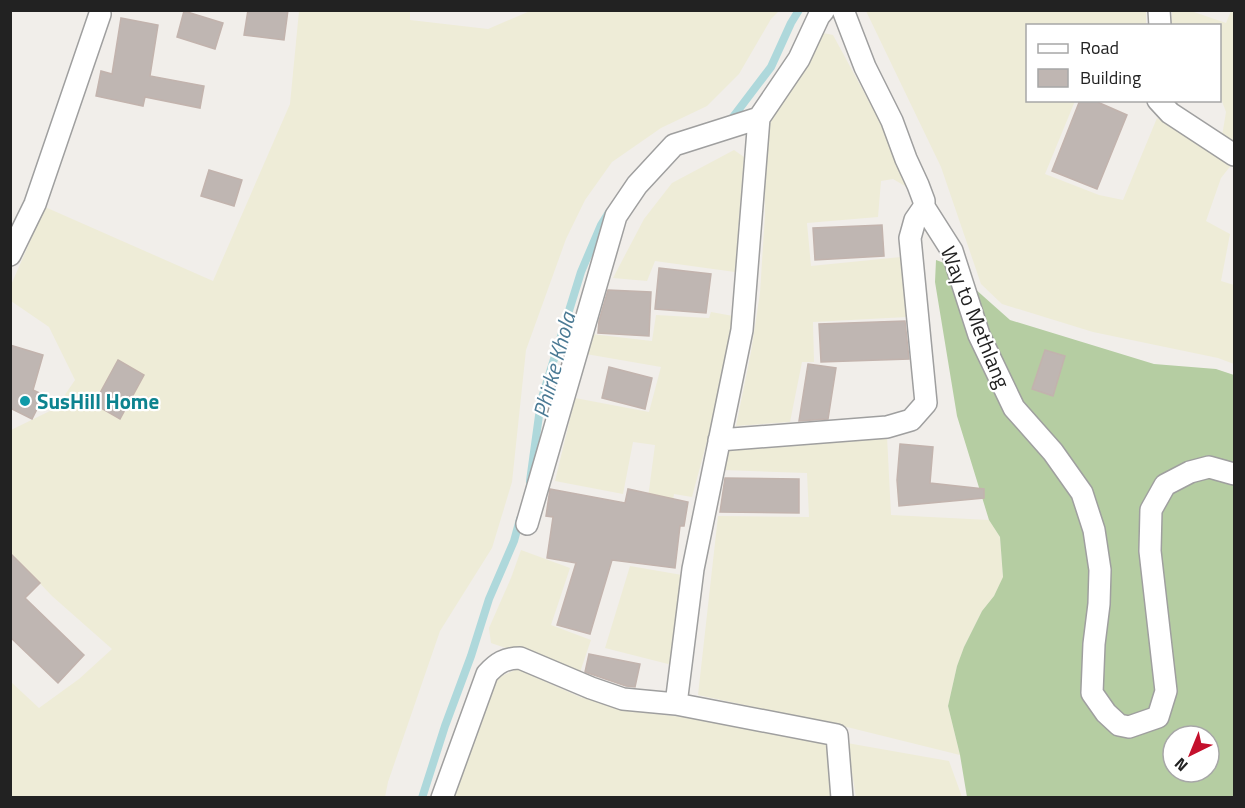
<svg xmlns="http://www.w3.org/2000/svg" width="1245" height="808" viewBox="0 0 1245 808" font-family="'Titillium Web',sans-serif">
  <rect width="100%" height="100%" fill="#f1eeea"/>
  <!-- farmland -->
  <path fill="#eeecd7" d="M299 11H410V20L488 29 530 11H779L771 19 739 74 707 106 661 128 612 162 585 200 566 239 526 350 512 482 492 548 440 631 388 782 385 797H11L10 681 39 708 79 679 112 649 52 596 11 553V430L56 408 75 380 49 327 11 301V285L45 207 213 281 290 104Z
    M866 11H1146V25L1028 26V100L1075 101 1045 174 1099 195 1123 200 1157 118 1232 164 1221 178 1206 221 1230 234 1221 281 1234 285V364L1218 358 1093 332 1002 304 981 284 941 167Z
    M1172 11H1191L1226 23 1231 11H1234V142L1222 136 1226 112 1220 96V26H1171Z
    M818 32 833 35 878 118 910 189 893 179 881 181 878 217 807 223 811 266 901 257 907 317 813 322 814 362H802L790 422 736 426 751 352 760 293 765 214 763 137Z
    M734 150 744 157 735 272 655 261 647 281 613 278 644 219 672 183Z
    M711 312 733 316V330L717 404 692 497 674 494 668 532 644 528 655 445 633 442 623 494 555 481 575 398 649 412 661 367 586 354 591 334 652 341 656 315 709 318Z
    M887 436 891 515 989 520 1000 537 1003 578 994 596 982 611 964 647 957 666 948 706 960 755 851 728 698 695 718 516 809 517 807 473 723 470 731 445Z
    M521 550 570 568 551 625 591 640 578 678 526 655 491 643 489 628 511 578Z
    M630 566 682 575 672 665 605 648Z
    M517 669 580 697 639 712 726 722 833 741 836 797 451 798 477 714 497 678Z
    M847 743 949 761 962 797H856Z"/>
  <!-- forest -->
  <path fill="#b5cda2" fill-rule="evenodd" d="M936 260 947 264 1010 320 1154 364 1216 369 1234 375V797H967L960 755 948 706 957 666 964 647 982 611 994 596 1003 577 1000 537 989 520 957 416 935 282ZM1173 736H1209V772H1173Z"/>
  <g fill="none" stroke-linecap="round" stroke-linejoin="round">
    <!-- stream -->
    <path stroke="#aed8db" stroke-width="8" d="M730 121 771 67 791 23 799 10
      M530 481 541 401 581 272 601 225 609 212
      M422 798 445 726 471 656 489 599 514 541 520 519"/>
  </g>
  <!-- building -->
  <path fill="#bfb6b2" stroke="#c2b3ad" stroke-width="1.5" d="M248 10H288L284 40 244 35Z
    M184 11 223 23 215 49 177 37Z
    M121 18 158 25 150 76 204 86 200 108 145 97 143 106 96 96 101 71 112 74Z
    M1080 100H1093L1127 115 1097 189 1052 171Z
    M209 170 242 180 234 206 201 196Z
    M882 225 884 256 815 260 813 228Z
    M659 268 711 274 706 313 655 309Z
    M608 290 651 292 649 336 598 333 599 321Z
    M905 321 909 359 821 362 819 324Z
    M10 345 43 355 33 390 44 395 32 419 10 408Z
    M1045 350 1065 356 1053 396 1032 389Z
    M118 360 144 375 120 419 94 404Z
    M808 364 836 368 828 419 799 421Z
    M609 367 652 378 645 409 602 398Z
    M900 444 933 447 930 483 984 489V498L899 506 897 480Z
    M725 478 799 479V513L720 512Z
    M550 489 625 503 628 489 688 502 684 526H680L675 568 612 560 590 634 557 625 576 563 547 558 553 517 546 516Z
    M10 553 40 583 25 598 84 655 58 683 10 637Z
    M589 654 640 664 635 687 626 686 585 672Z"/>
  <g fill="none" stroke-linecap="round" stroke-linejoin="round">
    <!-- street casing -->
    <g stroke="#9f9f9f" stroke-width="24">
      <path id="street" d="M843 10 865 67 892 121 906 159 918 185 924 201V207L952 251 979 335 1014 408 1053 452 1082 493 1094 530 1100 570 1099 604 1094 644 1092 693 1106 713 1119 725 1129 727 1158 717 1166 691 1150 551 1151 510 1165 485 1190 472 1209 467 1234 474
        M1159 10 1160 26
        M1158 100 1170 113 1234 155
        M10 255 35 204 100 14
        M719 440 887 427 911 420 926 403 910 238 915 220 924 207
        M527 524 616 216 637 185 674 145 759 118
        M676 704 837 735 842 798
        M442 798 487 674C497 663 505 658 520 658L591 688 623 699 676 704 693 569 742 330 759 118 799 59 819 16 824 10"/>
    </g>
    <!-- street -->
    <use href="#street" stroke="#fff" stroke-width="21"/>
  </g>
  <!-- markers -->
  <circle fill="#0f9aa8" stroke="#fff" stroke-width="2" cx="25" cy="401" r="6"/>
  <g text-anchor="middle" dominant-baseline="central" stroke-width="4.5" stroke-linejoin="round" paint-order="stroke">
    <!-- street labels -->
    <g font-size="21" fill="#222" stroke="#fff">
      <text transform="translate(976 317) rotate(68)">Way to Methlang</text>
    </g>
    <!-- culture labels -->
    <g font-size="21" font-weight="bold" fill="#0d838f" stroke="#fff" text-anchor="start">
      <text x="37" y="401">SusHill Home</text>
    </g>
    <!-- water labels -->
    <g font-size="22" font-style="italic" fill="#4b7a94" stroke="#fff">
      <text transform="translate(554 365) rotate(-75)">Phirke Khola</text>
    </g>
  </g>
  <!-- border -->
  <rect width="1245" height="808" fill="none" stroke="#222222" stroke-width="24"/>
  <!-- legend -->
  <rect x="1026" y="24" width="195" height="78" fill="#ffffff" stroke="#a7a7a7" stroke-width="1.5"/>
  <rect x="1038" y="44" width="30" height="9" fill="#ffffff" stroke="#a7a7a7" stroke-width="1.5"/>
  <text x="1080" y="54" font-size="18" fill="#222222">Road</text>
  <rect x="1038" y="69" width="30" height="18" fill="#bfb6b2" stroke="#a7a7a7" stroke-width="1.5"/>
  <text x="1080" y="84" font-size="18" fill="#222222">Building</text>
  <!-- north arrow -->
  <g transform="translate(1191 754) rotate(223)"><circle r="28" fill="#ffffff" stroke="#a7a7a7" stroke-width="1.5"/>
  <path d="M0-4.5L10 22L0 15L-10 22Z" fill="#c4102c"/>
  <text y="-9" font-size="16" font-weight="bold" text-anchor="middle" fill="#222222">N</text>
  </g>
</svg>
